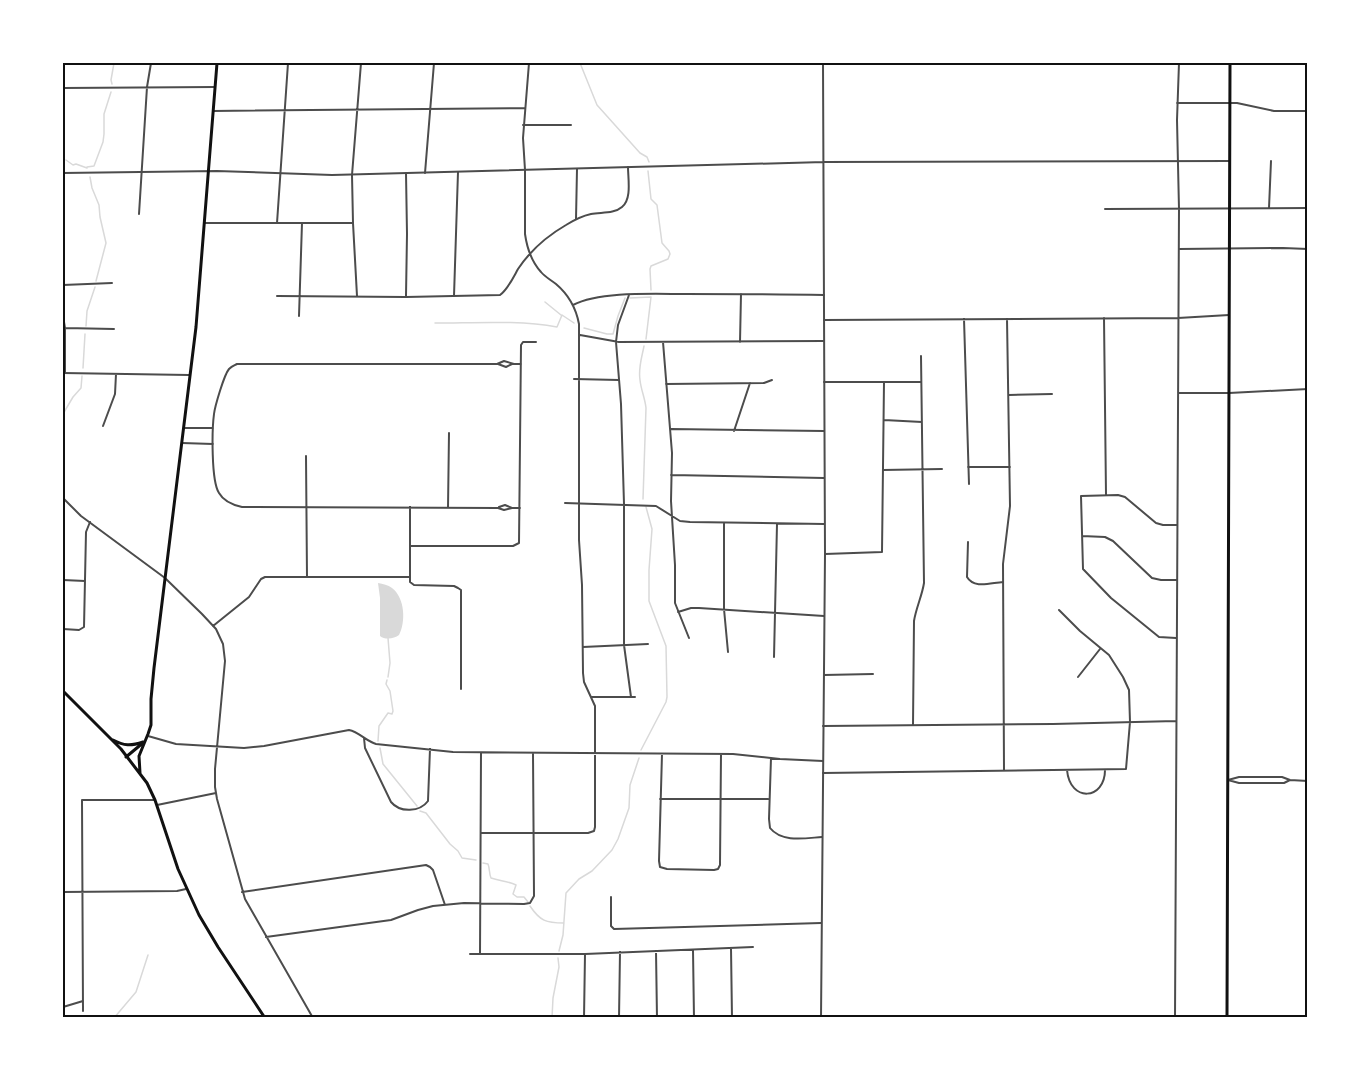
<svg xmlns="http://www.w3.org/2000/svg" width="1371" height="1081" viewBox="0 0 1371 1081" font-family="'DejaVu Sans',sans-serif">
  <rect width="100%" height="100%" fill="#fff"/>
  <!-- water -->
  <path fill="#d9d9d9" d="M378 583C383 584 388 585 392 588 405 598 406 622 399 635 394 639 385 640 380 636V598Z"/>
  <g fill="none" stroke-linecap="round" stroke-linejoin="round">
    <!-- stream -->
    <path stroke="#d9d9d9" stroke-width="1.5" d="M580 63 597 105 640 153 647 157 649 162
      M112 84 111 80 114 63
      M63 157 64 159
      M66 160 73 165 76 164 87 168
      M87 167 94 166 103 142 104 134V114L111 92
      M648 171 651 199 657 205 662 243 669 251 670 254 668 259 651 266 650 269 651 290
      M90 177 92 188 99 205 100 217 106 243 96 281
      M630 298 651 297 646 339
      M545 302 561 315
      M435 323C474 323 519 320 557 327L562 315 574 323
      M86 326 87 311 95 287
      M584 328 607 334H613L618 316 625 298
      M83 368 85 334
      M63 414 73 397 81 388 82 376
      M643 499 646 408C645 398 641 390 640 380 638 368 642 357 644 346
      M388 638 390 663 388 677
      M378 741 379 726 388 713 392 714 393 711 390 691 386 684 387 680
      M380 748 383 764 417 806
      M641 750 666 702 667 697 666 646 649 601V570L652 529 646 507
      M420 811 426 813 450 844 458 851 462 858 476 860
      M483 863 488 864C490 869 489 874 491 878 500 881 508 881 516 885L513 894 517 897H524L528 902
      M530 906C540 921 546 923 564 923
      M559 951 563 935 566 893 579 879 592 871 612 850 618 839 629 808 630 785 639 758
      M114 1018 136 992 148 955
      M552 1018 553 998 559 967 558 958"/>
    <!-- minor -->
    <path stroke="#4c4c4c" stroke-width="2" d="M63 88 215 87
      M1177 103H1237L1274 111H1308
      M213 111 525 108
      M523 125H571
      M425 173 434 63
      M1269 208 1271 161
      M1105 209 1308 208
      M139 214 147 87 151 63
      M576 219 577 169
      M205 223H353
      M277 223 288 63
      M1179 249 1283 248 1308 249
      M63 272 64 262V173
      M63 285 112 283
      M629 295 618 325 616 342 621 404 624 504V645L631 697
      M277 296 406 297 500 295C508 289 513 278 518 269 530 251 547 236 566 225 574 220 582 216 591 214 601 212 614 214 622 207 632 199 628 179 628 167
      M357 296 353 223 352 175 361 63
      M406 296 407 234 406 173
      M454 296 458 172
      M573 305C600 291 655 294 686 294 732 294 778 294 824 295
      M63 316 65 328V373
      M299 316 302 223
      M1104 318 1106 495
      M964 319 969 484
      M824 320 1178 318 1229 315
      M65 328 114 329
      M580 335 619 342 824 341
      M663 342 672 453 671 501 675 565V603L689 638
      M740 342 741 294
      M498 364 506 367 512 364H521
      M514 364 504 361 497 364H237C233 366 232 366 229 369 224 375 215 406 214 414 212 429 211 481 219 493 224 502 233 505 242 507L498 508 504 510 512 508H520
      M63 373 189 375
      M574 379 619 380
      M824 382H921
      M666 384 764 383 772 380
      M1178 393H1229L1308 389
      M1009 395 1052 394
      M884 420 922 422
      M103 426 115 394 116 374
      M184 428H213
      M671 429 824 431
      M734 431 750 383
      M182 443 213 444
      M306 456 307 577
      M968 467H1010
      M883 470 942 469
      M671 475 824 478
      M565 503 656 506 680 521 690 522 824 524
      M499 507 505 505 512 508
      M448 508 449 433
      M724 523V609L728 652
      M1082 536 1105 537 1113 541 1152 578 1161 580H1177
      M968 542 967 577C974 589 990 583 1003 582
      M410 546H513L519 543 521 345 523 342H536
      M825 554 882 552 884 382
      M410 577V582L414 585 454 586 458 588 461 590V689
      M165 578 202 614 216 629 223 644 225 661 215 769V787L217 799 245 899 313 1018
      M63 580 85 581
      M678 612 691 608H699L824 616
      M213 626 249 597 261 579 265 577H410V507
      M63 629 79 630 84 627 86 532 90 522
      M1176 638 1159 637 1111 598 1083 569 1081 496 1118 495 1125 497 1156 523 1163 525H1177
      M583 647 648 644
      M774 657 777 524
      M824 675 873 674
      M1078 677 1100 649
      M591 697H635
      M913 725 914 621C916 608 922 596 924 583L921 356
      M823 726 1053 724 1176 721
      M148 736 176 744 244 748 264 746 349 730C359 732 366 741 376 744L453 752 733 754 780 759 823 761
      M364 738 365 748 391 802C400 813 420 812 428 801L430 749
      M662 754 659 861 660 867 667 869 714 870 718 869 720 865 721 754
      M771 758 769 819 770 828C782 843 806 838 822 837
      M1004 770 1003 564 1010 506 1007 319
      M1067 770C1070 803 1105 800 1105 770
      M823 773 1126 769 1130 722 1129 690 1123 677 1109 655 1080 631 1059 610
      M1228 780 1239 777H1282L1290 780 1308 781
      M1228 780 1239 783H1284L1290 780
      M660 799H768
      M157 805 216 793
      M481 833H588L594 831 595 827V706L584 682 583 673 582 585 579 540V324C576 308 569 295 556 284 551 280 545 277 541 272 531 261 527 248 525 234V170L523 138 529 63
      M63 892 177 891 186 889
      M242 892 426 865 430 867 433 870 445 905
      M611 897V926L614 929 821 923
      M266 937 391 920 418 910 433 906 464 903 524 904 530 903 534 896 533 753
      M731 948 732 1018
      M693 950 694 1018
      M656 951 657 1018
      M470 954H585L753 947
      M480 954 481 753
      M63 1007 83 1001
      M83 1011 82 800H155
      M584 1018 585 954
      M619 1018 620 952
      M1175 1018 1179 209 1177 120 1179 63"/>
    <!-- tertiary -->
    <path stroke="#4c4c4c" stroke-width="2" d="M63 173 217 171 332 175 824 162 1230 161
      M63 498 81 516 165 578
      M821 1018 825 554 823 63"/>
    <!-- secondary -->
    <path stroke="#111" stroke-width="3" d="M63 691 121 749 147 783 155 800 178 869 199 915 218 947 265 1018
      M113 740C124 746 131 746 143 742
      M126 757 144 742
      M140 773 139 756 148 734 151 725V699L154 668 196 327 217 63"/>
    <!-- primary -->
    <path stroke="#111" stroke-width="3" d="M1227 1018 1230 63"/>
  </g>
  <!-- border -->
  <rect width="1371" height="1081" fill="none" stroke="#ffffff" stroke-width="129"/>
  <rect x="64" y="64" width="1242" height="952" fill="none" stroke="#111" stroke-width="2"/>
</svg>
